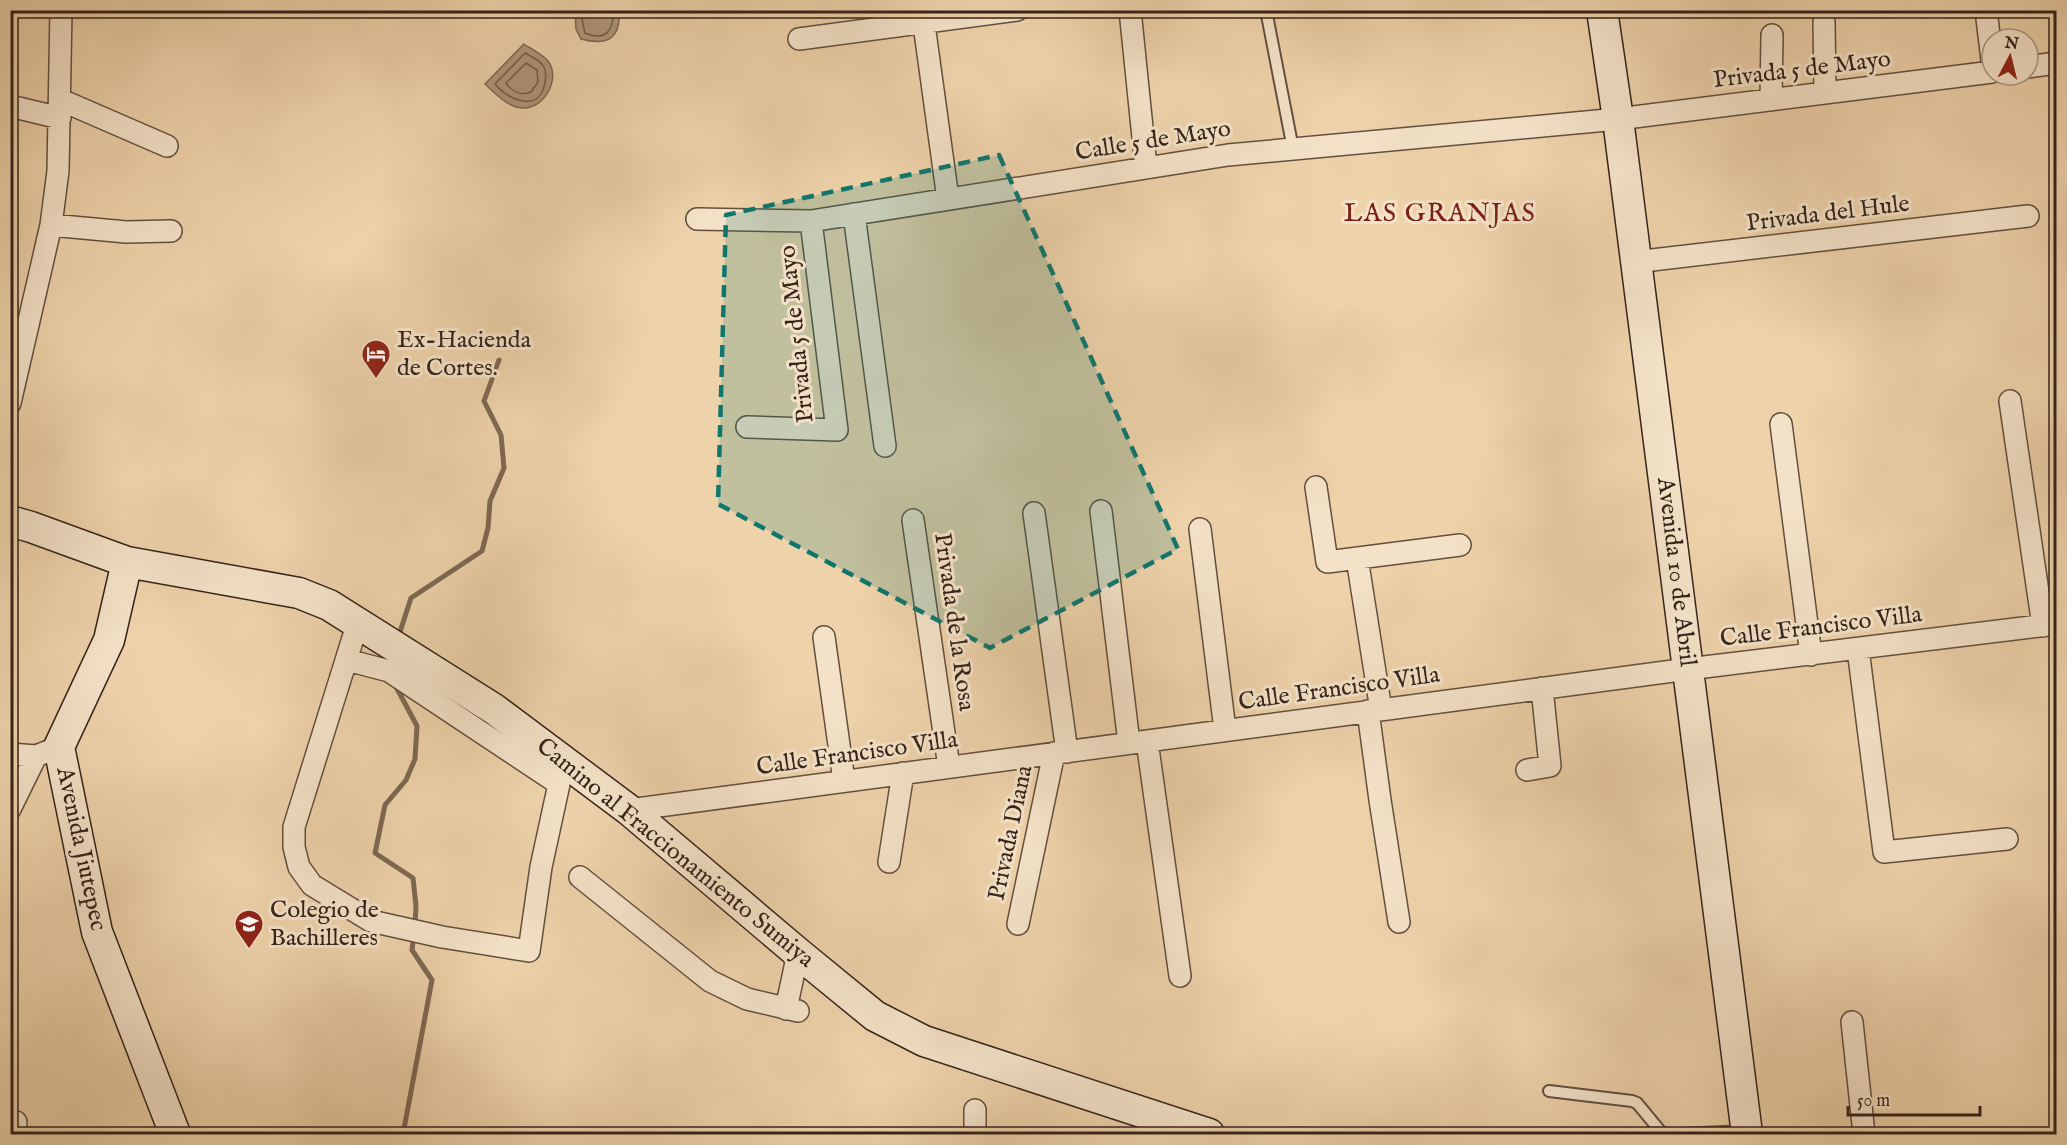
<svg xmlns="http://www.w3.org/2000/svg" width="2067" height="1145" viewBox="0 0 2067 1145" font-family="'IM FELL English',serif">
  <rect width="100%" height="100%" fill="#eed2aa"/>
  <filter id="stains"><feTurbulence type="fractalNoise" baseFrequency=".00333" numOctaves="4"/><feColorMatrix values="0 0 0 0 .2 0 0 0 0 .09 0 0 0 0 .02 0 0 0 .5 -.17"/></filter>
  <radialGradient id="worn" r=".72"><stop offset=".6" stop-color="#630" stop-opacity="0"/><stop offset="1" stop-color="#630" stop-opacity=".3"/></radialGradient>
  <!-- water -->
  <path fill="#af9679" stroke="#7e6853" stroke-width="1.5" d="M575 11H619C621 39 607 46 581 39L576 29Z
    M524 44C531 49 542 54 548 61 561 78 545 107 525 108 509 109 496 94 485 84Z"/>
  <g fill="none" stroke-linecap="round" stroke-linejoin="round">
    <!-- shore -->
    <path stroke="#725c4a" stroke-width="1.5" d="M580 10 585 33C606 42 614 30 613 10
      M525 53C531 56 541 61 544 67 546 71 546 77 545 82 541 113 508 101 495 84Z
      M526 63 537 70 538 82 531 92C521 96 512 92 506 83Z"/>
    <!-- stream -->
    <path stroke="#7e6853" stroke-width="5" d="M398 638 411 598 482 551 488 528 490 501 504 468 501 435 484 401 499 360
      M394 683 417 726 415 759 406 780 385 805 375 853 413 878 416 906 415 925
      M403 1134 432 980 412 950 414 934"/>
    <!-- lane casing -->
    <g stroke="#634f3f" stroke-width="14">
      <path id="lane" d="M1266 10 1293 149
        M1549 1091 1632 1101 1637 1103 1661 1132 1668 1134
        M1680 1134 1746 1131"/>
    </g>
    <!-- street casing -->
    <g stroke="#634f3f" stroke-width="24">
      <path id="street" d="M922 10 948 199
        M1130 10 1146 167
        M1986 10 1992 60
        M1824 22 1825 93
        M799 39 1017 10
        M2028 67 2056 63
        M61 100 167 146
        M1771 100 1772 35
        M10 106 60 118
        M854 214 885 446
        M697 219 811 221 1228 155 1618 119 1992 72
        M51 225 126 232 171 231
        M1635 262 2028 216
        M2010 401 2043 626
        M10 403 51 225 58 171 61 10
        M1781 424 1811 655
        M747 427 837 430 811 221
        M1316 487 1327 562 1460 545
        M1101 511 1129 743
        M1034 513 1067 752
        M913 520 949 767
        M1200 529 1225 730
        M1357 558 1381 710
        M824 637 844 781
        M1858 649 1884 852 2007 839
        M347 660 389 671 559 784 541 867 529 951 442 937 371 921 312 885 299 867 294 847V827L358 622
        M1368 711 1380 800 1399 922
        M1147 741 1180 976
        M10 754 36 756
        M1527 770 1550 766 1542 688
        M10 809 36 756 59 747
        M629 810 1688 669 2056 624
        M889 862 903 773
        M580 877 710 981 747 999 798 1011
        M1018 924 1054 753
        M786 1009 798 953
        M1852 1022 1864 1134
        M15 1134 16 1122
        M975 1134V1110"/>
    </g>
    <!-- secondary casing -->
    <g stroke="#35231b" stroke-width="33">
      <path id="secondary" d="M1602 10 1618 119 1747 1134
        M10 521 31 527 127 562 299 593 329 605 494 709 629 810 798 953 875 1016 924 1041 1209 1134
        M127 562 109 640 59 747 97 932 175 1134"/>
    </g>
    <!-- lane -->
    <use href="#lane" stroke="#f4e2c8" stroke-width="10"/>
    <!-- street -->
    <use href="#street" stroke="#f4e2c8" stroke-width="21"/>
    <!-- secondary -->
    <use href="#secondary" stroke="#f4e2c8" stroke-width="30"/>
  </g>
  <!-- marked area -->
  <path fill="#0f766e" fill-opacity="0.2" stroke="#0f766e" stroke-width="4.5" stroke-dasharray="12 8" stroke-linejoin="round" d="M999 155 1178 549 990 648 718 504 726 215Z"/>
  <!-- icons -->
  <defs>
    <g id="hotel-pin" transform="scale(1.5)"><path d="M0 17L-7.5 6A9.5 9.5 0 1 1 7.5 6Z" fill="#8f2418" stroke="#f4e2c8"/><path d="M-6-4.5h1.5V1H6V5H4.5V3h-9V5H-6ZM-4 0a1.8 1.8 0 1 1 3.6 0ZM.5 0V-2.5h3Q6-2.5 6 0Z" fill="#fff"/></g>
    <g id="school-pin" transform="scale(1.5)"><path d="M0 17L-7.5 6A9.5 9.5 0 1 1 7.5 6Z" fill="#8f2418" stroke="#f4e2c8"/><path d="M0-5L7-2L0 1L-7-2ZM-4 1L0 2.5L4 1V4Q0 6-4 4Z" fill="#fff"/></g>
  </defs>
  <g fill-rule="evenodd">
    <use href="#hotel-pin" x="376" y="354"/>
    <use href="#school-pin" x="249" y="924"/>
  </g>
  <g text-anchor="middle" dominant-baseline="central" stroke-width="6" stroke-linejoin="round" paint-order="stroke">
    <!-- street labels -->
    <g font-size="24" fill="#35231b" stroke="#f4e2c8">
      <text transform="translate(1802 70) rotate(-7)">Privada 5 de Mayo</text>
      <text transform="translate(1153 141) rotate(-9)">Calle 5 de Mayo</text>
      <text transform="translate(1828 214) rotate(-7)">Privada del Hule</text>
      <text transform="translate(797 334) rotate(-96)">Privada 5 de Mayo</text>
      <text transform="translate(1676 572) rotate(83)">Avenida 10 de Abril</text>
      <text transform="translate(954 622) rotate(82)">Privada de la Rosa</text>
      <text transform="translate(1821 627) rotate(-7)">Calle Francisco Villa</text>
      <text transform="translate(1339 689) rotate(-8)">Calle Francisco Villa</text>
      <text transform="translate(857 754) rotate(-8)">Calle Francisco Villa</text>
      <text transform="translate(1011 833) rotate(-78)">Privada Diana</text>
      <text transform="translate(81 849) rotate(78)">Avenida Jiutepec</text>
      <text transform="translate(675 853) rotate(39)">Camino al Fraccionamiento Sumiya</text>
    </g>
    <!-- poi labels -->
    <g font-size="24" fill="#35231b" stroke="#f4e2c8" text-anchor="start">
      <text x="397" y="340">Ex-Hacienda<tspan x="397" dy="28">de Cortes.</tspan></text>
      <text x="270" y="910">Colegio de<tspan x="270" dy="28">Bachilleres</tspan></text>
    </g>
    <!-- neighbourhood labels -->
    <g font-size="26" letter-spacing="1.5" fill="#7a1f14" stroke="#f4e2c8">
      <text x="1440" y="213">LAS GRANJAS</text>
    </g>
  </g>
  <!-- margin -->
  <rect width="2067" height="1145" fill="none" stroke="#eed2aa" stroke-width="36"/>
  <rect x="12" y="12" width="2043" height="1121" fill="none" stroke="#35231b" stroke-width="3"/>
  <rect x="18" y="18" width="2031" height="1109" fill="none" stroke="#35231b" stroke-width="1.5"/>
  <!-- north arrow -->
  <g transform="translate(2010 57) rotate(7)"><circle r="28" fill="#f4e2c8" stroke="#a89683" stroke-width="1.5"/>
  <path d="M0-4.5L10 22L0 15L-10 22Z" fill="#8f2418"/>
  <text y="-9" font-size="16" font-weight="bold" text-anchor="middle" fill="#35231b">N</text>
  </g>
  <!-- scale -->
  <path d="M1848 1106v9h132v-9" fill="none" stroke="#35231b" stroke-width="3"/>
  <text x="1857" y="1106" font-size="18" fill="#35231b" stroke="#f4e2c8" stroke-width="4.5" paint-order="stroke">50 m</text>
  <rect width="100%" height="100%" filter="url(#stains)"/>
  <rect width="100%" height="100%" fill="url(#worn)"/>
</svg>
